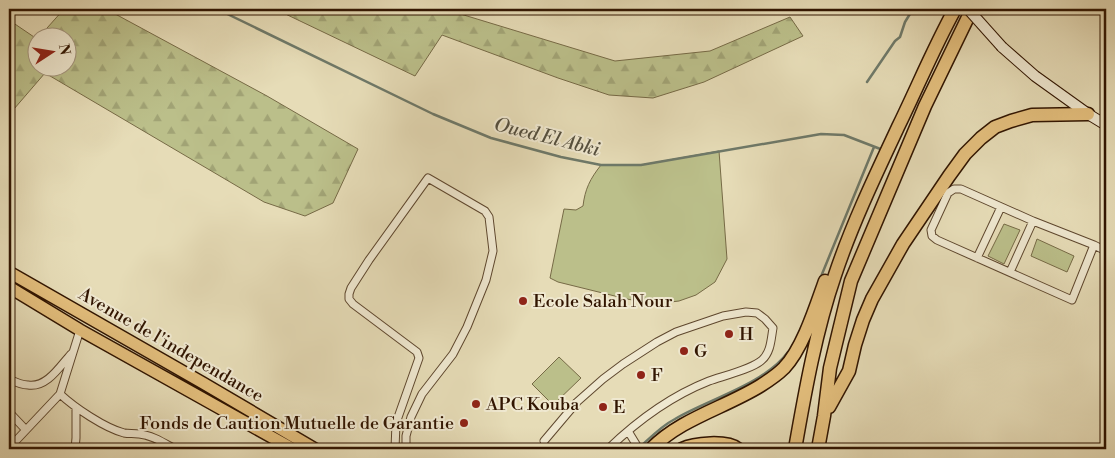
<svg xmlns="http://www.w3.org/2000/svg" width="1115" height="458" viewBox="0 0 1115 458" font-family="'Libre Bodoni',serif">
  <defs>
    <pattern id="forest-firs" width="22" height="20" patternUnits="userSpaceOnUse" patternTransform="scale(1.25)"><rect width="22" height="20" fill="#bbbf8a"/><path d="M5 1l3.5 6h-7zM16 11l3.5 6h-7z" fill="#a1a375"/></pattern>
  </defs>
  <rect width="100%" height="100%" fill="#e6dcb7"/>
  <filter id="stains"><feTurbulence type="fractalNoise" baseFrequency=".004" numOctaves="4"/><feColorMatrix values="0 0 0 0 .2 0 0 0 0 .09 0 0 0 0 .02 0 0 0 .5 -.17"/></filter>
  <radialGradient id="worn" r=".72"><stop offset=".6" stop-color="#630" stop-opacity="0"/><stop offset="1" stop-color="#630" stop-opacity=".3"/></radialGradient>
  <!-- grass -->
  <path fill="#bbbf8a" stroke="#766a46" d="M719 151 727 259 715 282 696 295 679 301 654 304 627 299 558 282 550 278 564 209 576 210 583 206C585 189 590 179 601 165H641Z
    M1004 224 1020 230 1004 264 988 256Z
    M1037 239 1074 256 1067 272 1031 256Z
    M559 357 581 378 553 405 532 384Z"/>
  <!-- forest -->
  <path fill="url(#forest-firs)" stroke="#766a46" d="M64 9H106L267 96 358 149 333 203 305 216 264 202 45 73 14 109 9 106V20L37 39 38 68H68V38L39 37Z
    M275 9H453L454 12 615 61 710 51 790 17 803 36 704 82 653 98 609 95 558 78 442 35 415 76Z"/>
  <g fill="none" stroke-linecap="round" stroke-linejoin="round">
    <!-- stream -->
    <path stroke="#6e7969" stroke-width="2.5" d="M217 9 433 114 491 138 561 157 601 165H641L821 134 844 135 883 150
      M867 82 895 41 900 37 905 22 913 9
      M820 279 874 147
      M639 448C650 438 661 426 675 419 709 399 765 384 788 352"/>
    <!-- street casing -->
    <g stroke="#5e472e" stroke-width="9">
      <path id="street" d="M1094 245 1072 300 937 240 932 236 931 230 948 193 954 189H961L1033 221 1094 245 1106 251
        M977 258 1001 207
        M1010 272 1033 221
        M9 379C15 382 21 385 28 385 47 388 60 366 71 354
        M60 394C75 408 105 428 124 433 129 434 134 433 139 434 152 435 164 443 175 449
        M9 412 26 430
        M628 431 639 449
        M544 441 577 402 603 379 623 364 657 342 676 332 723 316 746 312 757 313 765 319 773 328C771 339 771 352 762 360 752 369 723 376 709 381 671 396 637 421 608 449
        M9 448 60 394 80 330
        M75 449 76 438V408
        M395 449 396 423 419 358 417 352 353 304 349 299V294L351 288 369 260 428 178 485 211 489 217 493 251 486 280 467 327 453 354 422 394 411 417 406 436V449"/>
    </g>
    <!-- secondary casing -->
    <g stroke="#311501" stroke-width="12">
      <path id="secondary" d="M1002 47 1035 76 1088 114 1106 125"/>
    </g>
    <!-- primary casing -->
    <g stroke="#311501" stroke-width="14">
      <path id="primary" d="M9 272 203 383 315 449
        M9 287 80 330 293 449"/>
    </g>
    <!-- highway casing -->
    <g stroke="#311501" stroke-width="15">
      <path id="highway" d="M829 407 849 371 855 345 863 320 872 299 903 244 949 176 965 154 981 138 995 127 1011 121 1032 115 1088 114
        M651 449C680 419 724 408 760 386 768 381 777 375 784 368 803 348 816 306 825 281
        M682 449C694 443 727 440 738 449
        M795 449C805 392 816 330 835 275 852 224 876 174 899 125 918 86 934 47 955 9
        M818 449 824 416 830 368 851 281 925 106 972 9"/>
    </g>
    <!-- street -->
    <use href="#street" stroke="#efe8d0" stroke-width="7"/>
    <!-- secondary -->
    <use href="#secondary" stroke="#efe8d0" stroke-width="10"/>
    <!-- primary -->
    <use href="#primary" stroke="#e3be7c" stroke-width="11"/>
    <!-- highway -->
    <use href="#highway" stroke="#e3be7c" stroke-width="12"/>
    <!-- secondary-bridge casing -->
    <g stroke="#311501" stroke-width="12" stroke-linecap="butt">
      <path id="secondary-bridge" d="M968 9 1002 47"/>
    </g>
    <!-- secondary-bridge -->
    <use href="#secondary-bridge" stroke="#efe8d0" stroke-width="10"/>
  </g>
  <!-- markers -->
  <g fill="#8f2418" stroke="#efe8d0" stroke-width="2">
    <circle cx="523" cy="301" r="5"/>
    <circle cx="729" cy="334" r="5"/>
    <circle cx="684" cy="351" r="5"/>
    <circle cx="641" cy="375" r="5"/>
    <circle cx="476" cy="404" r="5"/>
    <circle cx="603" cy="407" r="5"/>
    <circle cx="464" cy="423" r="5"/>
  </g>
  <g text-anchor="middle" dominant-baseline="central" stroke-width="4" stroke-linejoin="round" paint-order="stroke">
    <!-- poi labels -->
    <g font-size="18" fill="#311501" stroke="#efe8d0" text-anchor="start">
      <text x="533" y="301">Ecole Salah Nour</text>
      <text x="739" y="334">H</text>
      <text x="694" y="351">G</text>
      <text x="651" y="375">F</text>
      <text x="486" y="404">APC Kouba</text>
      <text x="613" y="407">E</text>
      <text x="454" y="423" text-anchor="end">Fonds de Caution Mutuelle de Garantie</text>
    </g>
    <!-- street labels -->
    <g font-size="18" fill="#311501" stroke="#efe8d0">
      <text transform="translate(171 345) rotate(30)">Avenue de l'independance</text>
    </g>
    <!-- water labels -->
    <g font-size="19" font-style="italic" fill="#544f3e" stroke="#efe8d0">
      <text transform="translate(547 137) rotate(14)">Oued El Abki</text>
    </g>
  </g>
  <!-- margin -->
  <rect width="1115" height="458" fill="none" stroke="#e6dcb7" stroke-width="30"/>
  <rect x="10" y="10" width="1095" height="438" fill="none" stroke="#311501" stroke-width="2.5"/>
  <rect x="15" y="15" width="1085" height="428" fill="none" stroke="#311501"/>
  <!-- north arrow -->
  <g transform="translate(52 52) rotate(78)"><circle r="24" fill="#efe8d0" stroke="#a3947d"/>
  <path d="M0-4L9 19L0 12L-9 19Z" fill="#8f2418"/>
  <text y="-8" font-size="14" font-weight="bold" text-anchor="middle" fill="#311501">N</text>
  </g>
  <rect width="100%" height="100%" filter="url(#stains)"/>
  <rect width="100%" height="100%" fill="url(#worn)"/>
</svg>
